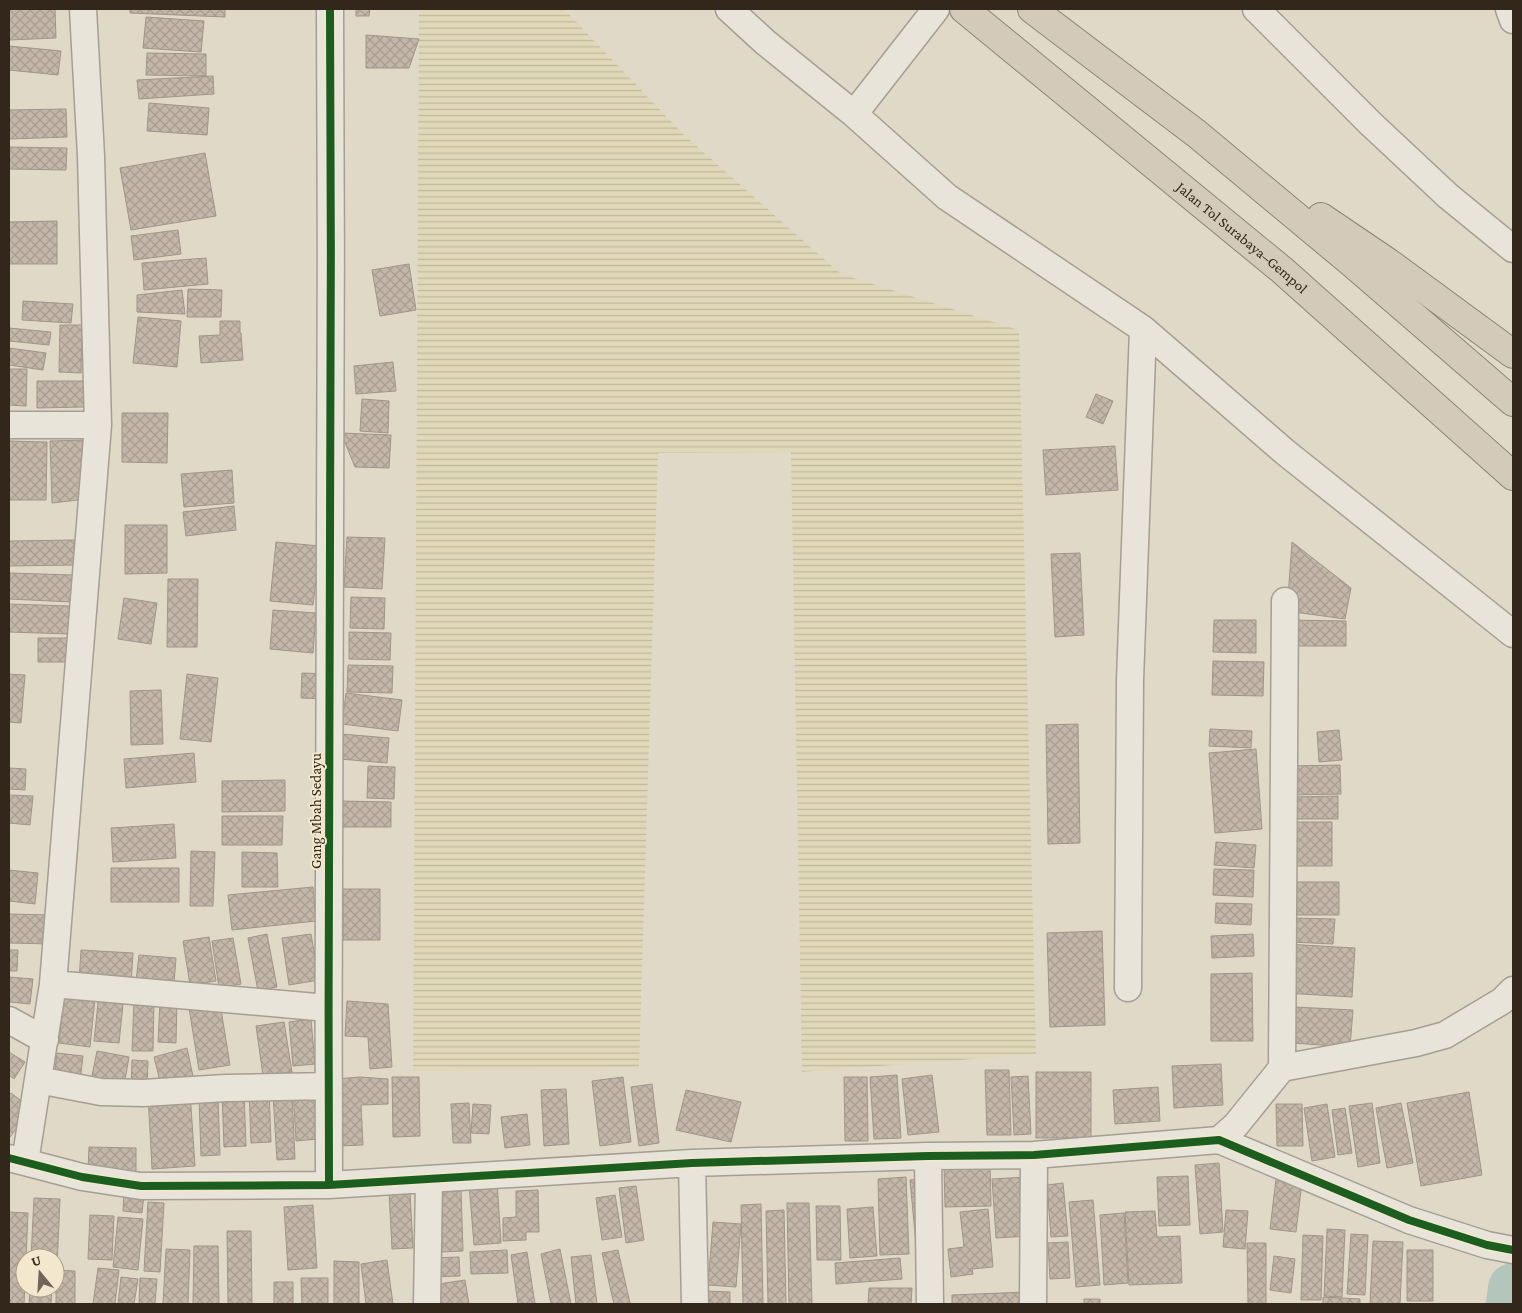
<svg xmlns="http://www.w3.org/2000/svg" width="1522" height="1313" viewBox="0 0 1522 1313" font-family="'Crimson Pro',serif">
  <defs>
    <pattern id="farmland-rules" width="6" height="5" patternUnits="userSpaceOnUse" patternTransform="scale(1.25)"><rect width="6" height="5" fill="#e0d8b9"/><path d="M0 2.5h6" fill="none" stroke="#c1b99e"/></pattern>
    <pattern id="building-cross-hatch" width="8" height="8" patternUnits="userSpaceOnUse" patternTransform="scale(1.25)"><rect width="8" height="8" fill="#c4b7aa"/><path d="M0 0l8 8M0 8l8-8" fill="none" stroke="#a99d92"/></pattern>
  </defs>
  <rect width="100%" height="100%" fill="#e0d9c8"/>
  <!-- farmland -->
  <path fill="url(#farmland-rules)" d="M419 9H564L683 134 841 274 1019 330 1036 1054 802 1072 791 452 658 453 639 1068 413 1071Z"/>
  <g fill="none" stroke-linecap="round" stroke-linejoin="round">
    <!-- river -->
    <path stroke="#b4c5bb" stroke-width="50" d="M1511 1304 1513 1288"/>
  </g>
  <!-- building -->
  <path fill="url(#building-cross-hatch)" stroke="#a09588" d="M9 9H55L56 38 9 40Z
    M130 9H225V17L130 13Z
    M356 9H370L369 16H356Z
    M146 17 204 21 201 52 143 48Z
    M366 35 419 39 409 68H366Z
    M9 46 61 51 58 75 9 70Z
    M147 53 206 54V76L146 75Z
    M213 76 214 94 139 99 137 80Z
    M149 103 209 108 207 135 147 131Z
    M66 109 67 137 9 139V110Z
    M9 147 67 148 66 170 9 169Z
    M205 153 216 216 131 230 120 168Z
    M57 221V264H9V222Z
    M178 230 181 254 134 260 131 236Z
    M206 258 208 284 144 290 142 263Z
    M409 264 416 310 380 316 372 270Z
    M188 289 222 290 221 317H187Z
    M182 290 185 314 137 312V295Z
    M23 301 73 304 71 323 22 320Z
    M138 317 181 321 177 367 133 363Z
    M220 321H240V333H241L243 360 201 363 199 336 220 335Z
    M60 325H82L81 373 59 372Z
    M9 328 51 332 49 345 9 341Z
    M9 348 46 353 43 370 9 365Z
    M393 362 396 391 356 394 354 366Z
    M9 369H27L26 406 9 405Z
    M37 381H84V407L37 408Z
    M1096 394 1113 401 1103 424 1086 417Z
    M362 399 389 401 388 433 360 431Z
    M122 413H168L167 463 122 462Z
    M341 433 391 435 389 468 355 467Z
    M90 440 87 499 52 503 50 441Z
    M9 441 47 442 46 500H9Z
    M1115 446 1118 490 1046 495 1043 450Z
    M232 470 234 503 184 507 181 474Z
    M234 506 236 530 186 536 183 512Z
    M125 525H167V573L125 574Z
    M347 537 385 538 382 589 344 587Z
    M75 540 76 565 9 566V541Z
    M276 542 320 546 313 605 270 601Z
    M1292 542 1351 588 1345 619 1287 611Z
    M1080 553 1084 635 1055 637 1051 554Z
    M10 573 73 575 72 602 9 599Z
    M168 579H198L197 647H167Z
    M351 597 385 598 384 629 350 628Z
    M124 598 157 603 151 644 118 639Z
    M9 604 70 606 69 634 9 632Z
    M273 610 316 613 313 653 270 649Z
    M1214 620H1256V653L1213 652Z
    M1289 620 1346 621V646H1288Z
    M349 632 391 633 390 660 349 659Z
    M38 638H78L77 662H38Z
    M1213 661 1264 662 1263 696 1212 695Z
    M348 665 393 666 392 693 347 692Z
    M302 673 329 674 328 699 301 698Z
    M9 674 25 675 21 723 9 722Z
    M187 674 218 678 211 742 180 739Z
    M161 690 163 744 131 745 130 691Z
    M346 693 402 700 398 731 342 724Z
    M1078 724 1080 843 1048 844 1046 725Z
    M1210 729 1252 731 1251 748 1209 746Z
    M1339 730 1342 760 1319 762 1317 732Z
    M342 734 389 738 387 763 340 759Z
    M1256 749 1262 829 1215 833 1209 753Z
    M194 753 196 782 126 788 124 759Z
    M1340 765 1341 794 1289 795 1288 766Z
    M368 766 395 767 394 799 367 798Z
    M9 768 26 769 25 790 9 789Z
    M285 780V811L222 812V781Z
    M9 795 33 796 30 825 9 823Z
    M1338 796V819H1292V797Z
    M341 801 391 802V827H341Z
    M222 816H283L282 845H222Z
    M1293 822H1332V866H1294Z
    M174 824 176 858 113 862 111 828Z
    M1216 842 1256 845 1254 868 1214 865Z
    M191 851 215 852 213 906H190Z
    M242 852 277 853 278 887H242Z
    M111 868H179V902H111Z
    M1214 869 1254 870 1253 897 1213 895Z
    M9 870 38 873 35 904 9 901Z
    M1293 882H1339V915H1293Z
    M313 887 316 921 232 930 228 895Z
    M343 889H380V940H343Z
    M1216 903 1252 904 1251 925 1215 923Z
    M9 914 51 915 50 944 9 943Z
    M1291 918 1335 919 1333 944 1290 942Z
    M1102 931 1105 1025 1050 1027 1047 933Z
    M267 934 277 987 258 991 248 938Z
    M311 934 319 980 289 985 282 938Z
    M1253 934 1254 956 1212 958 1211 936Z
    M209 937 216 981 190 985 183 941Z
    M233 938 241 984 219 988 212 941Z
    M1286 944 1355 948 1352 997 1284 993Z
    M9 950H18L17 971H9Z
    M81 950 133 953 131 984 79 981Z
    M139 955 176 958 174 984 136 981Z
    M1252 973 1253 1041H1211V974Z
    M9 977 33 979 30 1004 9 1002Z
    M99 993 124 995 119 1043 94 1041Z
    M64 996 95 999 90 1047 59 1043Z
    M134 1000H154L153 1051H132Z
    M160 1001H177L176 1043 158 1042Z
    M347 1001 388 1004 392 1067 370 1069 368 1037 345 1036Z
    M220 1003 230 1065 199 1070 189 1008Z
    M1295 1007 1353 1010 1350 1047 1292 1043Z
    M311 1019 315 1064 293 1066 289 1022Z
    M284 1022 292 1072 263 1076 256 1026Z
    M187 1048 194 1081 162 1089 154 1057Z
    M97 1051 129 1057 124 1086 91 1081Z
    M9 1052 25 1062 14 1079 9 1075Z
    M57 1053 83 1056 80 1081 54 1078Z
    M132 1060 148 1061 147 1089 131 1088Z
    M1221 1064 1223 1105 1174 1108 1172 1066Z
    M985 1070H1009L1011 1135H987Z
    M1036 1072H1091V1138H1036Z
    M897 1075 901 1138 874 1139 870 1077Z
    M932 1075 939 1132 908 1135 902 1079Z
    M1028 1076 1031 1134 1014 1135 1011 1077Z
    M360 1077 388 1079V1104L361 1105 363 1145 339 1146 336 1079Z
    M392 1077H419L420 1136 393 1137Z
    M623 1077 631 1142 600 1146 592 1081Z
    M844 1077H867L868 1141H845Z
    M652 1084 659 1143 639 1146 631 1087Z
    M1158 1087 1160 1121 1115 1124 1113 1090Z
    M315 1088 318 1139 296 1141 293 1089Z
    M566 1089 569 1144 544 1146 541 1090Z
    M269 1090 271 1142 251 1143 249 1091Z
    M686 1090 741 1102 731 1142 676 1130Z
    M190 1092 195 1166 152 1169 148 1095Z
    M244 1092 246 1146 224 1147 222 1093Z
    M1469 1092 1482 1175 1421 1186 1407 1103Z
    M11 1093 32 1109 10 1137 9 1136V1095Z
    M273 1095H292L295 1159 277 1160Z
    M218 1097 220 1155 201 1156 199 1098Z
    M469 1103 471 1143H453L451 1104Z
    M1372 1103 1380 1163 1358 1167 1349 1106Z
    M1401 1103 1413 1163 1387 1168 1376 1108Z
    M473 1104 491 1105 489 1134 471 1133Z
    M1276 1104H1302L1303 1146H1277Z
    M1327 1104 1335 1157 1312 1161 1304 1108Z
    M1345 1108 1352 1153 1338 1155 1332 1110Z
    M527 1114 530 1145 505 1148 501 1117Z
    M89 1147 136 1148V1171L88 1170Z
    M1219 1163 1223 1232 1200 1234 1195 1165Z
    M990 1164 991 1206 945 1207 944 1165Z
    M1188 1176 1190 1225 1159 1226 1157 1177Z
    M906 1177 909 1254 880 1255 878 1179Z
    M1026 1177 1030 1236 996 1238 992 1179Z
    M919 1179 917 1255 910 1180Z
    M1276 1179 1302 1182 1296 1232 1270 1229Z
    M497 1181 501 1243 474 1245 469 1184Z
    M1063 1183 1068 1236 1051 1237 1047 1185Z
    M636 1186 644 1240 626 1243 619 1188Z
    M461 1190 463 1251 442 1252 440 1191Z
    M538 1190 539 1232H526V1240L503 1241V1218L516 1217V1191Z
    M124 1192 144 1194 142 1213 123 1211Z
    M410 1192 413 1248 392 1249 389 1193Z
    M615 1195 622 1237 602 1240 596 1198Z
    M34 1198 60 1199 57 1268H55V1258H31Z
    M1093 1200 1100 1285 1076 1287 1069 1202Z
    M148 1202 164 1203 160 1272 144 1271Z
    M787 1203H809L812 1304H789Z
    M761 1204 763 1304H743L741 1205Z
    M313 1205 317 1268 288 1270 284 1207Z
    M816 1206H840L841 1260H817Z
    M873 1207 877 1256 850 1258 847 1209Z
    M988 1209 993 1267 972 1269 973 1274 951 1277 948 1249 964 1247 960 1212Z
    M784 1210 786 1304H768L766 1211Z
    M1226 1210 1248 1211 1245 1249 1223 1247Z
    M1155 1211 1157 1237 1180 1236 1182 1283 1129 1285 1125 1212Z
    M9 1212 28 1213 24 1304H9Z
    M1124 1213 1128 1283 1104 1285 1100 1215Z
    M90 1215 114 1216 112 1260 88 1259Z
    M118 1217 143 1219 138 1270 113 1267Z
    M713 1222 741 1224 736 1287 708 1285Z
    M1327 1229 1345 1230 1342 1297 1324 1296Z
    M227 1231H251L252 1304H228Z
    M1351 1234 1368 1235 1365 1295 1347 1294Z
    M1303 1235 1323 1236 1321 1300H1301Z
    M1373 1241 1403 1242 1400 1304H1370Z
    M1068 1242 1070 1278 1050 1279 1048 1243Z
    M1247 1243H1266V1304H1248Z
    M194 1246H218L219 1304H193Z
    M166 1249 190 1250 188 1304H163Z
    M560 1249 571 1304H551L541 1254Z
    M507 1250 508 1273 471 1274 470 1252Z
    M618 1250 630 1303 625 1304H614L602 1253Z
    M1407 1250H1433V1301H1407Z
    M527 1252 535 1304H518L511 1255Z
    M591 1255 597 1304H576L571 1257Z
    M1274 1256 1295 1259 1291 1293 1270 1290Z
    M459 1257 460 1276 431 1277V1258Z
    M900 1258 902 1279 836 1284 835 1263Z
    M387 1260 393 1304H366L361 1264Z
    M334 1261 359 1262V1304H334Z
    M98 1268 119 1270 115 1304H93Z
    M56 1270 75 1271V1304H56Z
    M121 1277 138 1279 134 1304H118Z
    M140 1278 157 1279 155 1304H139Z
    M301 1278H328V1304H302Z
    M465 1280 469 1304H434L432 1285Z
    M274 1282H293V1304H274Z
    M30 1288H52L51 1304H29Z
    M869 1288H912L911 1304H868Z
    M706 1291 730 1292V1304H706Z
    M1026 1292V1304H952V1295Z
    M1323 1297 1360 1299V1304H1323Z
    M1084 1299H1100V1304H1084Z"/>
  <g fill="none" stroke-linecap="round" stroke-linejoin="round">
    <!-- minor casing -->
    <g stroke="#a59e92" stroke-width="29">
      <path id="minor" d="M729 9 765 42 854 114 936 9
        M1256 9 1370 123 1448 196 1513 249
        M1509 9 1513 20
        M854 114 947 197 1143 329 1285 452 1513 634
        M9 425H98
        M53 984 328 1008
        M1128 988 1130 680 1143 329
        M9 1020 45 1040
        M1282 1068 1285 601
        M38 1080 101 1092 143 1093 226 1088 328 1086
        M1219 1140 1236 1125 1282 1068 1416 1043 1445 1035 1502 1001 1513 990
        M928 1156 930 1304
        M9 1158 82 1177 141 1186 329 1185 692 1163 928 1156 1034 1155 1219 1140 1409 1220 1487 1245 1513 1250
        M25 1162 53 984 98 425 91 156 83 9
        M692 1163 695 1304
        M329 1185C327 793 333 401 330 9
        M427 1304 429 1179
        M1033 1304 1034 1155"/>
    </g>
    <!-- motorway casing -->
    <g stroke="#8a8479" stroke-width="30">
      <g id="motorway">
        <path id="s1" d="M964 9 1282 270 1513 476"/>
        <path d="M1032 9 1197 134 1352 263 1513 402"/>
        <path d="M1321 217 1389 263 1513 354"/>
      </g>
    </g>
    <!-- minor -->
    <use href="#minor" stroke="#e9e4da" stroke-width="26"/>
    <!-- motorway -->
    <use href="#motorway" stroke="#d4caba" stroke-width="28"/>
    <!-- cycleway casing -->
    <g stroke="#f3e8cd" stroke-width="11">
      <path id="cycleway" d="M9 1158 82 1177 141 1186 329 1185 692 1163 928 1156 1034 1155 1219 1140 1409 1220 1487 1245 1513 1250
        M329 1185C327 793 333 401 330 9"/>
    </g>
    <!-- cycleway -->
    <use href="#cycleway" stroke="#1b5e20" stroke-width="8"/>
  </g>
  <g text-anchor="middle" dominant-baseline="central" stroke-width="4" stroke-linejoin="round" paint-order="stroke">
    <!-- street labels -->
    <g font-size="15" fill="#33271c" stroke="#f3e8cd">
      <text stroke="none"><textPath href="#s1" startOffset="360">Jalan Tol Surabaya–Gempol</textPath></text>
      <text transform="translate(316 811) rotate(-90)">Gang Mbah Sedayu</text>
    </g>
  </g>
  <!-- border -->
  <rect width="1522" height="1313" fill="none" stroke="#33271c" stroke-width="20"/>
  <!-- north arrow -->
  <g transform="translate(40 1273) rotate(342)"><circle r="24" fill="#f3e8cd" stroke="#a69b86"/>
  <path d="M0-4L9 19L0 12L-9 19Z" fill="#706558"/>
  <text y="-8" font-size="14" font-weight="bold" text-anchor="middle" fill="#33271c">U</text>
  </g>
</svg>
